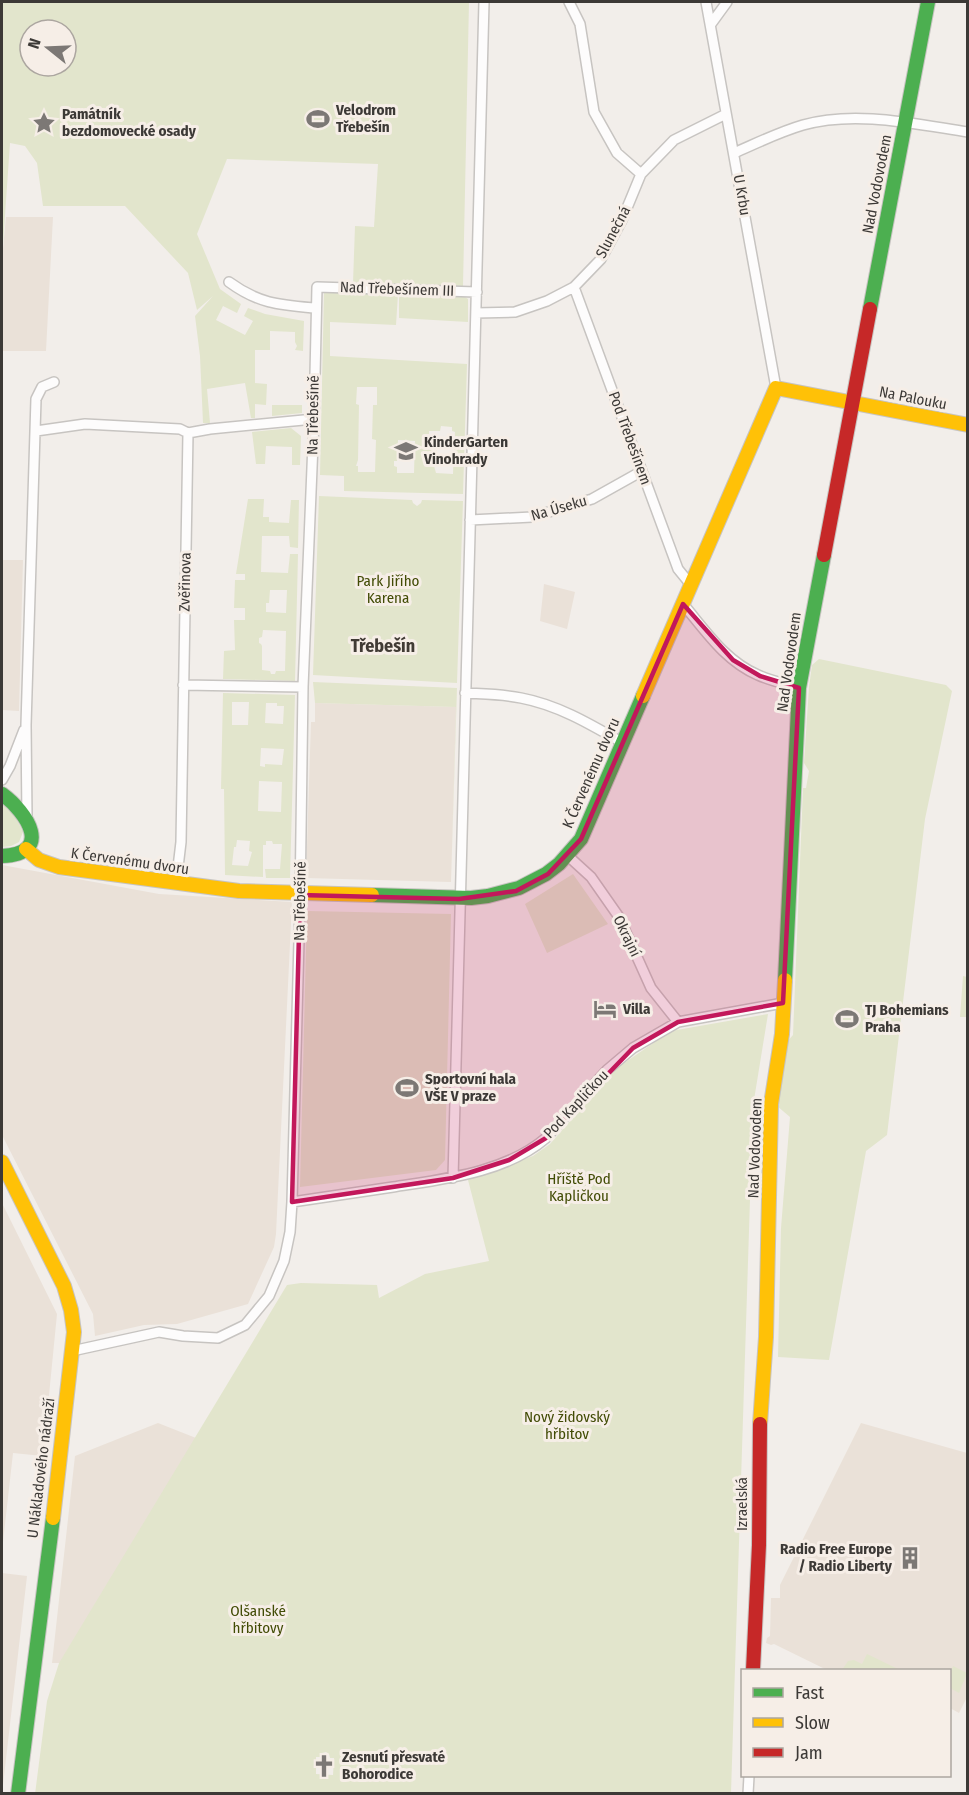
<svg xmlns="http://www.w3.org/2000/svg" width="969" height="1795" viewBox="0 0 969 1795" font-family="'Fira Sans Condensed',sans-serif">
  <rect width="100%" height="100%" fill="#f2eeea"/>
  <!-- built -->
  <path fill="#eae1d8" d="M6 217H53L46 351H2V259Z
    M2 560H23L19 711 2 710Z
    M544 584 575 592 567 629 540 621Z
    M315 703 456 707 451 882 306 878 311 722H315Z
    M2 865 159 894 292 902 276 1234 274 1247 248 1304 177 1324 144 1325 95 1336 93 1314 2 1135Z
    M2 1203 57 1314 43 1456 13 1453 2 1551Z
    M158 1423 196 1438 61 1663H52L75 1456Z
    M861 1423 967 1453 968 1695 959 1713 950 1708V1670H827L774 1644 771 1645 766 1643 767 1638 770 1636 771 1598H780V1585Z
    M2 1573 27 1576 2 1794Z"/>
  <!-- green -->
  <path fill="#e2e5cc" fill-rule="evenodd" d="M2 2H469L463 286 353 283 355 226 374 227 378 164 227 159 197 234 220 289 241 304 237 313 223 306 216 320 245 335 253 321 244 316 248 308 265 314 304 321 303 351 295 350 297 346 295 342V332L270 331V350H255V383L267 384 266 405 255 404V418H251L245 383 207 389 210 423H203L200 356 195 316 213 296 197 310 188 273 125 206H43L37 163 25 146 10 143 2 259ZM30 30H66V66H30Z
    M339 291 398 294 396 325 330 322V356L467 364 463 494 344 491V476L320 475 324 293H339ZM357 387H377V405H373L372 439 376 440 375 472H358V466H356L358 460 359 405 356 404ZM441 426 452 427V431L455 432 454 442H429V431H440ZM398 440 415 441 414 473H397V467L394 466V461H397ZM437 442H454L453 474 436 473 433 462H436Z
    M399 294 462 295 468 299V322L399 318Z
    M272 405H302V413L272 416Z
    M291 428 301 436 300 465H292V447L266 446 265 464H256L252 432Z
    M319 496 412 500 413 503 417 506 421 503 422 500 463 501 457 683 313 675Z
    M248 499H264L263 517H269V522L289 523 291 500H299L298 548 290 547 289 536H262L261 572 288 573 290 554H298L295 681 223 679 224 651 235 650 234 620H245V608H234L235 580H245V574H236ZM270 590H287L286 613 266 612V603H269ZM263 630 286 631 285 671H276L275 674H271L270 671 262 670V646L261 644 259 643V638L262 637Z
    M819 659 946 685 952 691 925 819 887 1135 866 1151 829 1360 778 1357 781 1228 790 1117 777 1106 786 1043 793 1035 803 788H806L809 771 804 763 809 687 812 665Z
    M313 682 457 688 451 882 456 707 315 703Z
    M223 693 295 695 290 878H266L265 869H280L282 844H273L272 841H266V845H263V877L225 875 224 789H221ZM232 702H249L248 725H232ZM266 703H277V706H284L283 724 265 723ZM261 748 284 749 282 765 265 764V767L260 766ZM259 781 282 782 281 812 258 811ZM237 840 250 841 249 851 252 852 248 866 232 865 234 847H236Z
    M2 804 15 816 23 832 19 842 11 846 2 847Z
    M573 874 608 924 547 953 525 904Z
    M307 911 451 914 445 1160 436 1170 300 1187Z
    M963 976 967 977V1017H960Z
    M768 1014 753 1106 731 1793 35 1794 47 1701 59 1663 287 1285 301 1283 377 1285 379 1298 425 1274 489 1261 468 1180 533 1156 550 1144 614 1070 671 1031ZM326 1752 329 1754 330 1758H334L333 1775 316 1774V1757H320L322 1753Z
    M867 1654 898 1669 939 1670H842L848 1661 854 1660 862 1664Z
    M953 1666 967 1673 959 1693 950 1688V1674Z"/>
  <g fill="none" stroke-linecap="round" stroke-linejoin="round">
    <!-- street casing -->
    <g stroke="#c7c4c1" stroke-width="12">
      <path id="street" d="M569 2 580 24 594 112 617 153 641 174
        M706 2 776 388
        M711 24 727 2
        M734 153C757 143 779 132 803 125 855 110 915 124 968 132
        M229 282C259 304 280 305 315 308
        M574 287 678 569 691 585
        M476 313 515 312 547 301 574 287 601 259 622 220 641 174 674 140 726 114
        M36 431 85 424 180 429 188 433
        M188 433 210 429 314 419
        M470 520 532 517 592 499 642 471
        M683 604C705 630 725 661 758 675 771 681 786 684 799 688
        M183 685 303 687
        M465 693C483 694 502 694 521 698 558 705 590 724 623 743
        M2 780 10 766 24 730
        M27 817 26 725 36 399 42 387 54 382
        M568 856 591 877 619 917 651 988 678 1022
        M176 884 181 842 188 433
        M453 1178 484 2
        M292 1202C325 1197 359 1192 393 1187 444 1179 505 1173 546 1138L607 1070 633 1048 678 1022 783 1003
        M72 1351 159 1332 183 1336 218 1338 245 1325 269 1296 284 1261 290 1232 292 1202 300 903 303 687 314 419 317 287 477 292
        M748 1794 749 1776"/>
    </g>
    <!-- fast casing -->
    <g stroke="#c7c4c1" stroke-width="16">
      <path id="fast" d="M870 309 928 2
        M2 794C27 812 54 854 2 856
        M372 895 471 898 488 896 519 888 546 874 559 864 581 839 643 696
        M785 980 799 688 824 555
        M18 1794 53 1518"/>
    </g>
    <!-- slow casing -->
    <g stroke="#c7c4c1" stroke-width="16">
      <path id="slow" d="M643 696 776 388 968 425
        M26 849 39 860 59 867 239 891 372 895
        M2 1162 64 1286 71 1310 74 1332 53 1518
        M760 1424 766 1337 771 1104 782 1034 785 980"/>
    </g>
    <!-- jam casing -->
    <g stroke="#c7c4c1" stroke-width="16">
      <path id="jam" d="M824 555 870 309
        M753 1670 759 1545 760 1424"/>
    </g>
    <!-- street -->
    <use href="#street" stroke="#fdfcfc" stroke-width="9"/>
    <!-- fast -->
    <use href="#fast" stroke="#4caf50" stroke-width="14"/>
    <!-- slow -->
    <use href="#slow" stroke="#ffc107" stroke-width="14"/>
    <!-- jam -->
    <use href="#jam" stroke="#c62828" stroke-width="14"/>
  </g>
  <!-- marked area -->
  <path fill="#c2185b" fill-opacity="0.2" stroke="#c2185b" stroke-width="4.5" stroke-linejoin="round" d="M683 604 733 660 760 676 799 688 783 1003 678 1022 633 1048 546 1138 509 1160 453 1178 292 1202 300 895 459 899 516 891 548 874 581 839Z"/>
  <!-- icons -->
  <defs>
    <g id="stadium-bare" transform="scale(1.8)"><path d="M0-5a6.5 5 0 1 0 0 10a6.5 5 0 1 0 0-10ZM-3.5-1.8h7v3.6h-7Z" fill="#7c7875" stroke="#f6eee7" stroke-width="2.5" paint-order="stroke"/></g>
    <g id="sight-bare" transform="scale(1.8)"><path d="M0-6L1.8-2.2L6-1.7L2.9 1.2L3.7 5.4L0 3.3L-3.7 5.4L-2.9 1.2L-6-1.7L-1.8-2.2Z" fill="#7c7875" stroke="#f6eee7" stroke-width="2.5" paint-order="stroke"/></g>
    <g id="school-bare" transform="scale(1.8)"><path d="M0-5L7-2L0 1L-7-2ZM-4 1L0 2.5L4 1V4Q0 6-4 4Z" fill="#7c7875" stroke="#f6eee7" stroke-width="2.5" paint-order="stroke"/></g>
    <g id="hotel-bare" transform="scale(1.8)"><path d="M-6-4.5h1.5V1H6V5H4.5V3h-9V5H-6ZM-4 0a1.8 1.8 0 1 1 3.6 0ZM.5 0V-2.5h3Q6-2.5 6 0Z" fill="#7c7875" stroke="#f6eee7" stroke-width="2.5" paint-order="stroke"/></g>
    <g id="building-bare" transform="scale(1.8)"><path d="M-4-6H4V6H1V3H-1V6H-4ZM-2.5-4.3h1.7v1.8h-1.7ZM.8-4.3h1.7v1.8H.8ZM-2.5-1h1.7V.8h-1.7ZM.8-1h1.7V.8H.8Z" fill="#7c7875" stroke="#f6eee7" stroke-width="2.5" paint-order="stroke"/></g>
    <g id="church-bare" transform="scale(1.8)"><path d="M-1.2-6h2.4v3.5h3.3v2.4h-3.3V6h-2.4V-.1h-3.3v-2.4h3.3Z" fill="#7c7875" stroke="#f6eee7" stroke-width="2.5" paint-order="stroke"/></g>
  </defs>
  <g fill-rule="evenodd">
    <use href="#stadium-bare" x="318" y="119"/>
    <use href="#sight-bare" x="44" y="123"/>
    <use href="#school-bare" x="406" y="451"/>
    <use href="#hotel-bare" x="605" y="1009"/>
    <use href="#stadium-bare" x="847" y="1019"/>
    <use href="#stadium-bare" x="407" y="1088"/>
    <use href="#building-bare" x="910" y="1558"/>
    <use href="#church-bare" x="324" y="1766"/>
  </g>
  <g text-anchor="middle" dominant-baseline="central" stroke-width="6" stroke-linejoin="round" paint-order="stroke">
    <!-- poi labels -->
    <g font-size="15" font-weight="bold" fill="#3c3936" stroke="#f6eee7" text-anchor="start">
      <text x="336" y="110">Velodrom<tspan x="336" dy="17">Třebešín</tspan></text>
      <text x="62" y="114">Památník<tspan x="62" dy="17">bezdomovecké osady</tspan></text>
      <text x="424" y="442">KinderGarten<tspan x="424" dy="17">Vinohrady</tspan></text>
      <text x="623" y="1009">Villa</text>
      <text x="865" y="1010">TJ Bohemians<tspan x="865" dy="17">Praha</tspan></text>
      <text x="425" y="1079">Sportovní hala<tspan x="425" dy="17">VŠE V praze</tspan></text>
      <text x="892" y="1549" text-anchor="end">Radio Free Europe<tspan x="892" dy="17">/ Radio Liberty</tspan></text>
      <text x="342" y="1757">Zesnutí přesvaté<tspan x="342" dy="17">Bohorodice</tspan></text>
    </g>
    <!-- street labels -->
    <g font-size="15" fill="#3c3936" stroke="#f6eee7">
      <text transform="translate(877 184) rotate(-79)">Nad Vodovodem</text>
      <text transform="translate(742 195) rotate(80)">U Krbu</text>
      <text transform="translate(613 232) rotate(-62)">Slunečná</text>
      <text transform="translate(397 289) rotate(2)">Nad Třebešínem III</text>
      <text transform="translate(913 398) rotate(11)">Na Palouku</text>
      <text transform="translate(313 415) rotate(-89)">Na Třebešíně</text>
      <text transform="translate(630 438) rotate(70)">Pod Třebešínem</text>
      <text transform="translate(559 508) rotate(-16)">Na Úseku</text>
      <text transform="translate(185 582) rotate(-89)">Zvěřinova</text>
      <text transform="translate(789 662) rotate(-82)">Nad Vodovodem</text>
      <text transform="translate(591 773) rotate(-66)">K Červenému dvoru</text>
      <text transform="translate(130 861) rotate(8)">K Červenému dvoru</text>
      <text transform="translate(300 901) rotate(-89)">Na Třebešíně</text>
      <text transform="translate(627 936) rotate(64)">Okrajní</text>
      <text transform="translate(576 1104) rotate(-47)">Pod Kapličkou</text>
      <text transform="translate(755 1148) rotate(-88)">Nad Vodovodem</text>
      <text transform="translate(41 1468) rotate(-83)">U Nákladového nádraží</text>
      <text transform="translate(742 1504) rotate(-90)">Izraelská</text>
    </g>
    <!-- park labels -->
    <g font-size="15" fill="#424c06" stroke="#f6eee7">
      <text x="388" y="581">Park Jiřího<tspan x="388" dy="17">Karena</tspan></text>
      <text x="579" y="1179">Hříště Pod<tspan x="579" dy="17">Kapličkou</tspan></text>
      <text x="567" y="1417">Nový židovský<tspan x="567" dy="17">hřbitov</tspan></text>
      <text x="258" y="1611">Olšanské<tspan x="258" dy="17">hřbitovy</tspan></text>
    </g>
    <!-- quarter labels -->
    <g font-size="18" font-weight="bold" fill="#413b35" stroke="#f6eee7">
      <text x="383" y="646">Třebešín</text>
    </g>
  </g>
  <!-- border -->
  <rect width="969" height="1795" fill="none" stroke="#3c3936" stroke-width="6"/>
  <!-- legend -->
  <rect x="741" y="1669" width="210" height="108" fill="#f6eee7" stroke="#aca6a0" stroke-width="1.5"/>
  <rect x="753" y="1688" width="30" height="9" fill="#4caf50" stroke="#aca6a0" stroke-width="1.5"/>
  <text x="795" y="1699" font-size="18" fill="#3c3936">Fast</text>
  <rect x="753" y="1718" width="30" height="9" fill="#ffc107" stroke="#aca6a0" stroke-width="1.5"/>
  <text x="795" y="1729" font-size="18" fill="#3c3936">Slow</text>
  <rect x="753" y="1748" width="30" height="9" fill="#c62828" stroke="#aca6a0" stroke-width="1.5"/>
  <text x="795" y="1759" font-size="18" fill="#3c3936">Jam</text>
  <!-- north arrow -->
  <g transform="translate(48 48) rotate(288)"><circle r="28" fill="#f6eee7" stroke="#aca6a0" stroke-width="1.5"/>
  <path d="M0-4.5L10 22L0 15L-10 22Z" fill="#7c7875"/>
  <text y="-9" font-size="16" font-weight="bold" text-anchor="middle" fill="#3c3936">N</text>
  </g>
</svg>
